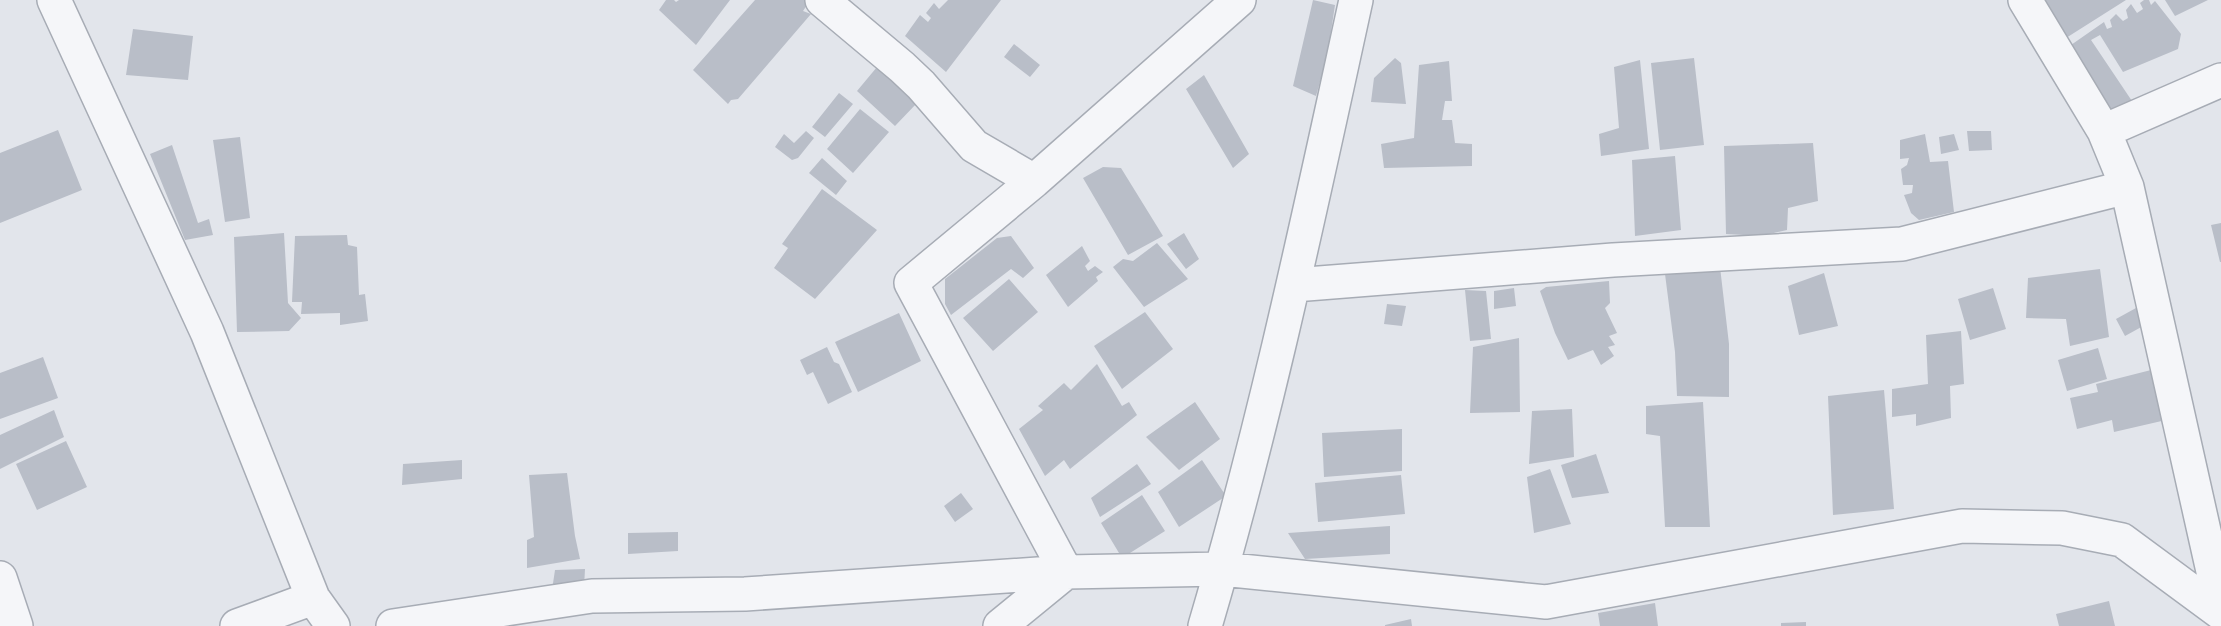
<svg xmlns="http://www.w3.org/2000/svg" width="2221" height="626" viewBox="0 0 2221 626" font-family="'Sofia Sans Condensed',sans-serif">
  <rect width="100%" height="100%" fill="#e2e5eb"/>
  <!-- building -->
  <path fill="#b9bec8" d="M666 0H674L676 2 679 0H730L696 45 659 10Z
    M755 0H807L809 2 803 11 811 14 738 99 731 100 728 104 693 70Z
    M948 0H1001L946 72 905 36 920 15 928 22 931 18 926 13 934 3 939 9Z
    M1313 0 1335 5 1330 38 1338 40 1334 62 1326 60 1316 96 1293 86Z
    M2042 0H2126L2066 38Z
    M2144 0H2149L2151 5 2155 1 2181 34 2178 49 2123 72 2100 35 2091 40 2136 107 2115 119 2071 45 2104 22 2107 29 2112 27 2110 20 2116 14 2123 21 2128 18 2126 10 2131 4 2137 13 2143 9 2140 3Z
    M2165 0H2208L2175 16Z
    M133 29 193 36 188 80 126 75Z
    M1014 44 1040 65 1030 77 1004 57Z
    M1395 58 1401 63 1406 104 1371 102 1374 78Z
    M1694 58 1704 145 1660 150 1651 63Z
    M1640 60 1649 149 1601 156 1599 134 1619 128 1614 67Z
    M1449 61 1452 101H1445L1442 120H1452L1455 143 1472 144V166L1384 168 1381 144 1414 138 1419 65Z
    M877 67 917 103 895 126 857 91Z
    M1204 75 1249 154 1233 168 1186 89Z
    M839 93 853 104 825 137 812 127Z
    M860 109 889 132 853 173 827 149Z
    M58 130 82 190 0 223V153Z
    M806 131 814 138 798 158 792 160 775 147 784 134 794 143Z
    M1967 131H1991L1992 150 1969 151Z
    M1925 134 1930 162 1948 161 1954 212 1919 220 1911 213 1904 195 1912 193 1913 185H1903L1901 169 1907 165 1909 158 1900 159V140Z
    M1954 134 1959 150 1941 154 1939 137Z
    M240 137 250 218 225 222 213 140Z
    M1813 143 1818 201 1788 208 1787 230 1761 236 1726 234 1724 146Z
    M172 145 198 223 209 219 213 235 185 240 150 154Z
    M1675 156 1681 230 1635 236 1632 160Z
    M822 158 847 181 836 195 809 173Z
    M1103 167 1121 168 1163 236 1128 255 1083 178Z
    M822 189 877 230 815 299 774 268 788 248 782 244Z
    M2221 223V262H2220L2211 225Z
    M284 233 288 303 301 318 289 331 237 332 234 237Z
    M1184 233 1199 259 1186 269 1167 244Z
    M347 235 348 245 357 247 359 295 365 294 368 321 340 325V313L301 314 302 302H292L295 236Z
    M1011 236 1034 268 1023 278 1011 269 951 315 945 304V279L997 238Z
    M1157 243 1188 279 1144 307 1113 267 1123 259 1133 261Z
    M1082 246 1090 261 1085 266 1088 271 1095 266 1103 272 1096 277 1098 281 1068 307 1046 275Z
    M1720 267 1729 344V397L1677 396 1675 352 1665 274Z
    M2100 269 2109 337 2070 346 2066 319 2026 318 2028 278Z
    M1824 273 1838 326 1799 335 1788 286Z
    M1009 279 1038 312 993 351 963 318Z
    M1609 281 1610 303 1605 308 1617 333 1609 336 1615 345 1608 347 1614 356 1601 365 1593 350 1568 360 1555 333 1540 291 1546 287Z
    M1514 288 1516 306 1494 309V291Z
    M1993 288 2006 329 1970 340 1958 299Z
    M1465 290 1486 291 1491 339 1470 341Z
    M1387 304 1406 306 1402 326 1384 324Z
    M2136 308 2145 325 2125 336 2116 319Z
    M1145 312 1173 349 1122 389 1094 346Z
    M899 313 921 361 858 392 835 342Z
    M1961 331 1964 384 1950 386 1951 418 1916 426V414L1892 417V389L1928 384 1926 335Z
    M1519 338 1520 412 1470 413 1473 347Z
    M827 347 834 362 839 364 852 392 828 404 813 372 807 375 800 360Z
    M2098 348 2107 379 2067 391 2058 360Z
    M43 357 58 398 0 419V373Z
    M1097 364 1122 406 1129 402 1137 415 1070 469 1064 460 1045 476 1019 429 1043 410 1038 406 1064 383 1071 390Z
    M2155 369 2166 420 2114 432 2112 420 2077 429 2070 398 2098 392 2096 384Z
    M1884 390 1894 509 1833 515 1828 396Z
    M1195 402 1220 439 1179 470 1146 437Z
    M1703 402 1710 527H1665L1660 436 1646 434V406Z
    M1572 409 1574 457 1529 464 1532 411Z
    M54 410 64 437 0 469V435Z
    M1402 429V471L1324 477 1322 433Z
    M66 441 87 487 37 510 16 464Z
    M1596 454 1609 493 1572 498 1561 465Z
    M462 460V479L402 485 403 464Z
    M1202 460 1226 496 1179 527 1158 492Z
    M1137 464 1151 484 1100 517 1091 498Z
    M1550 469 1571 524 1534 533 1527 477Z
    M567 473 575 536 580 559 527 568V540L534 537 529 475Z
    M1401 475 1405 514 1318 522 1315 483Z
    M961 493 973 509 955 522 944 506Z
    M1142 495 1165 531 1122 558 1101 523Z
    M1390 526V554L1305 559 1288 533Z
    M678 532V551L628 554V533Z
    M585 569 584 588 552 590 555 570Z
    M2109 601 2115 626H2059L2056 614Z
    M1655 603 1658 626H1600L1598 613Z
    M1411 619 1412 626H1385V625Z
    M1806 622V626H1781V623Z"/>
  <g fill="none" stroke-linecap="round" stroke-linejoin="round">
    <!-- minor casing -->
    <g stroke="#a7acb5" stroke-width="36">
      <path id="minor" d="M54 0 207 332 313 598
        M822 0 902 67 921 85 974 146 1034 181
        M2025 0 2104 131 2127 187 2221 607
        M2104 131 2221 80
        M1294 285 1613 260 1902 244 2127 187
        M0 578 16 626
        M237 626 313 598 333 626
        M393 626 592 596 745 594 1066 572 1222 569 1546 602 1962 526 2062 528 2122 540 2221 613
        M1000 626 1066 572 911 283 1034 181 1239 0
        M1205 626C1266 420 1310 210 1356 0"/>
    </g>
    <!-- minor -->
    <use href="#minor" stroke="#f5f6f9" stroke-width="33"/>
  </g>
</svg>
